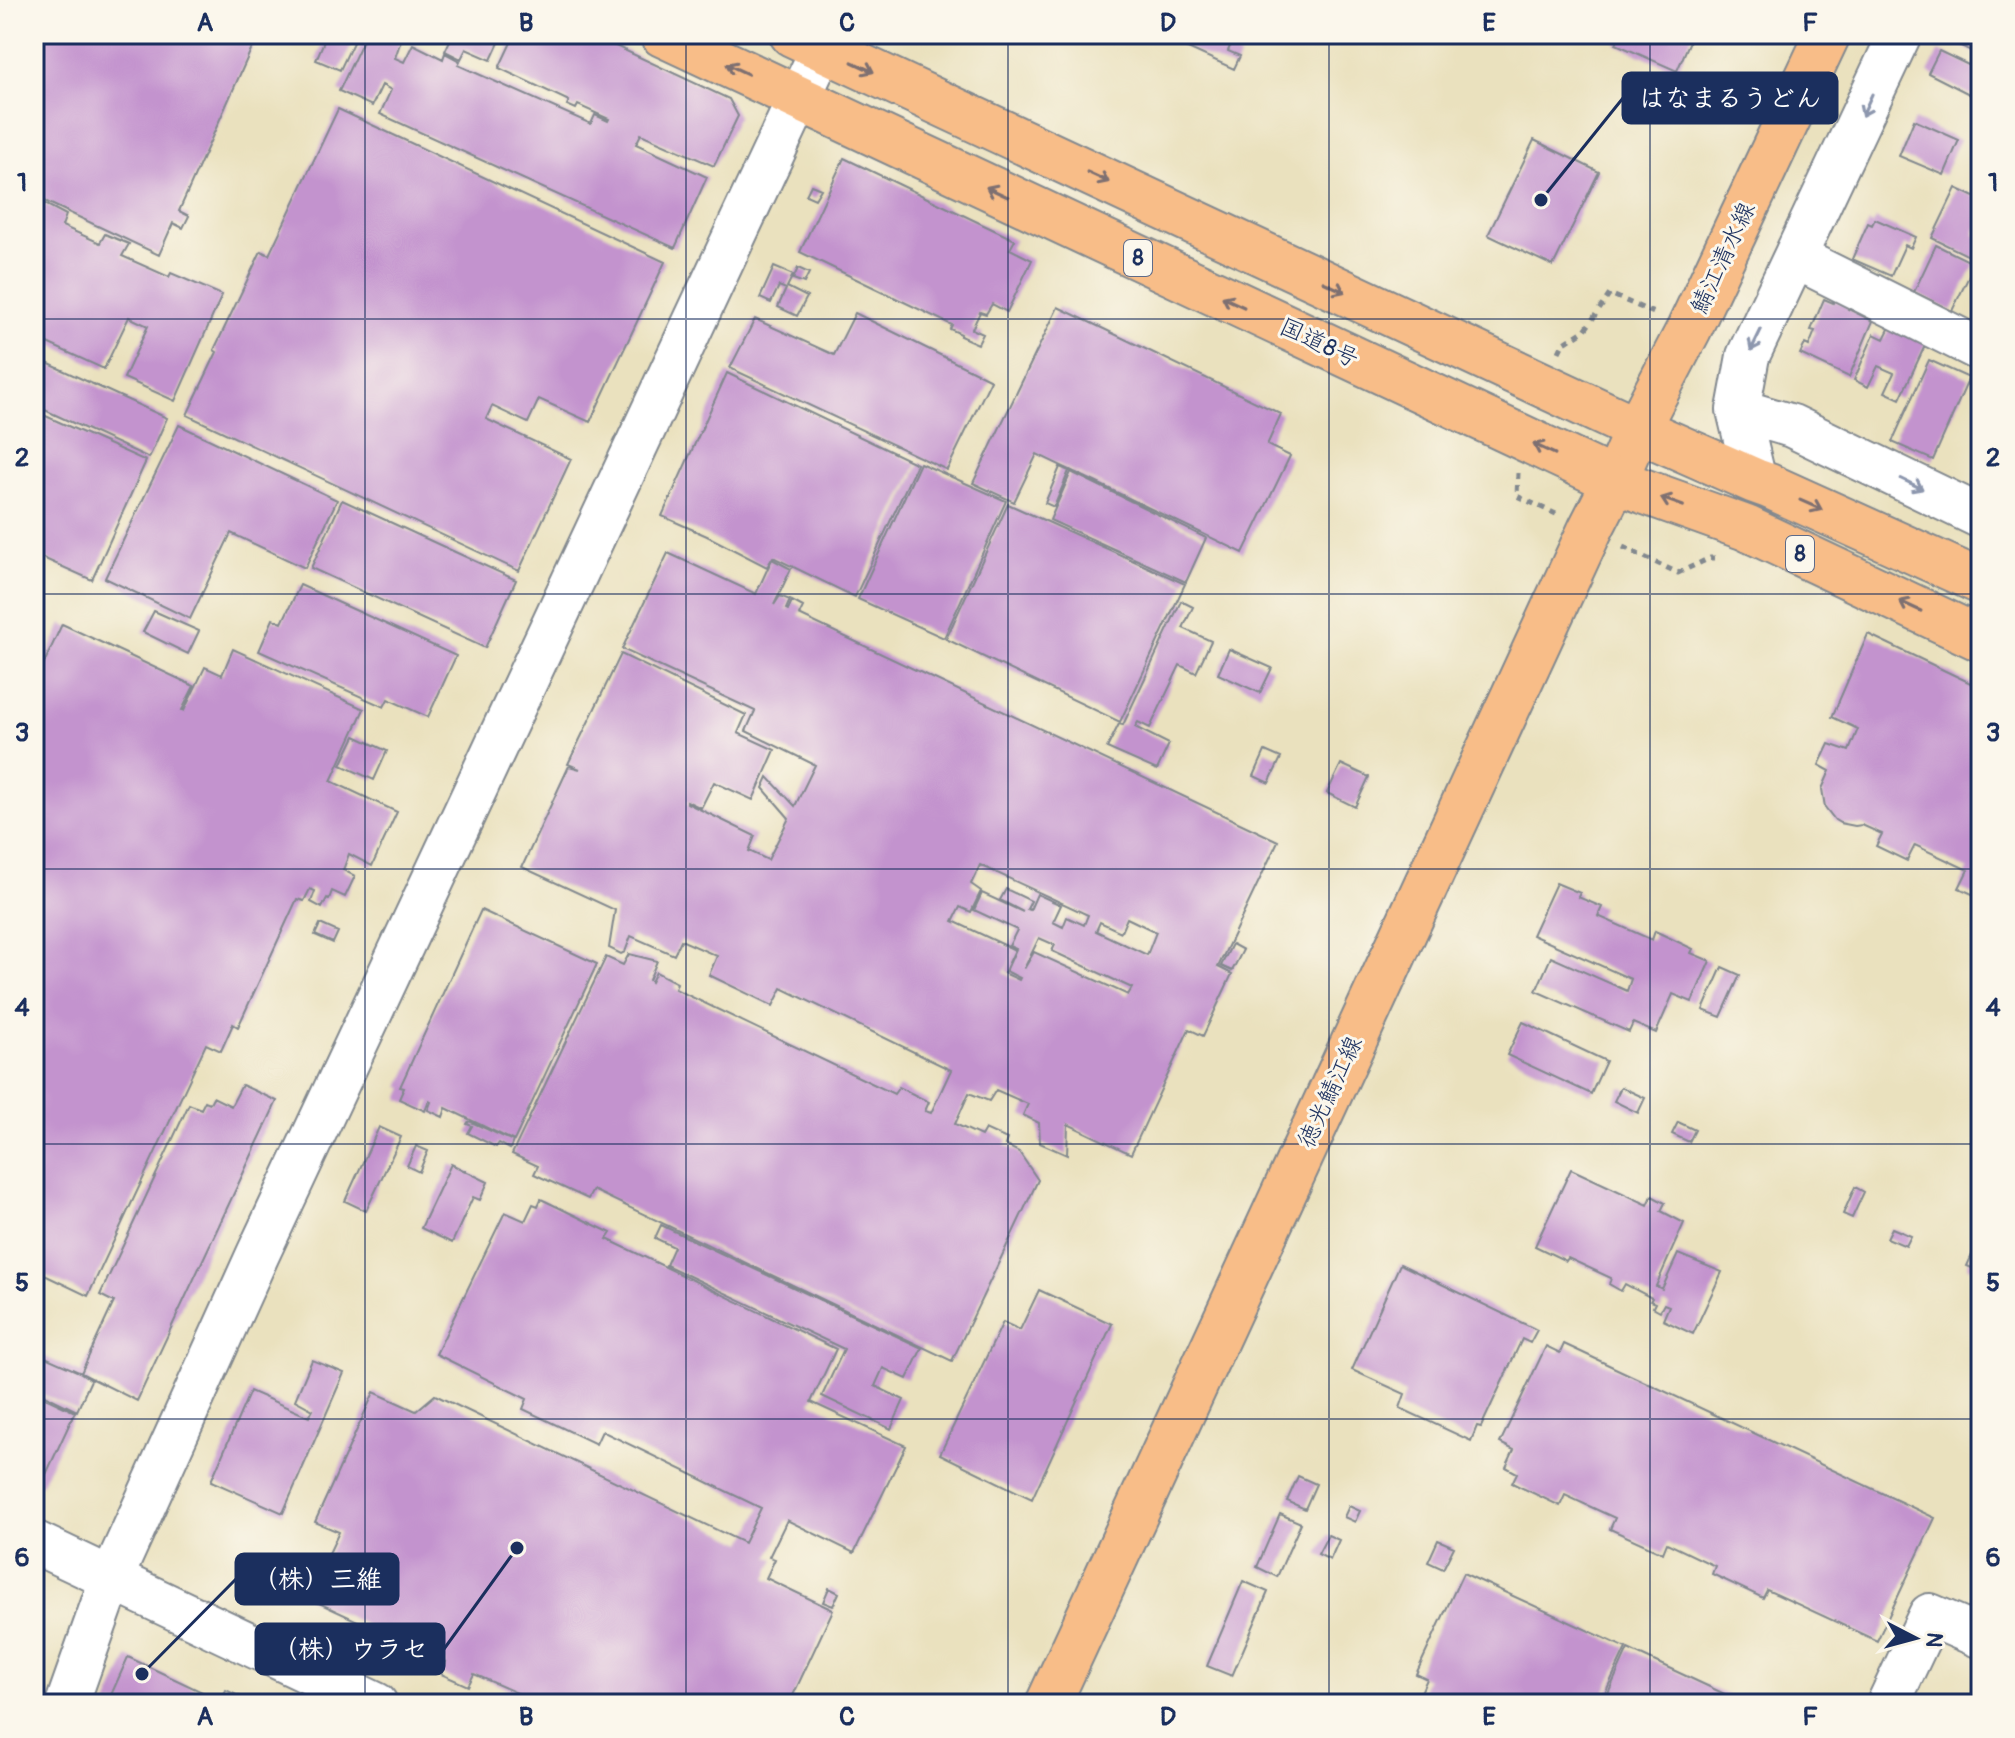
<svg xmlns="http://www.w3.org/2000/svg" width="2015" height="1738" viewBox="0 0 2015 1738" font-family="Pangolin,'Klee One',sans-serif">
  <rect width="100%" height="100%" fill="#fbf7ec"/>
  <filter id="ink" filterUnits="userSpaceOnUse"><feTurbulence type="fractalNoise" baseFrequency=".0125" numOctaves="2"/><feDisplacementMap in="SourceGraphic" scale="16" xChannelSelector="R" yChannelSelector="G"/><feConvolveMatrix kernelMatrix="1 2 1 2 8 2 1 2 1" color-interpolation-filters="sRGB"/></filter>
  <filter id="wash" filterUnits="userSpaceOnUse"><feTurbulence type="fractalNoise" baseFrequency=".006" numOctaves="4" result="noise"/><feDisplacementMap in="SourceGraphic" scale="32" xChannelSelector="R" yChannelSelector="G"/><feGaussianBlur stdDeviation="1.8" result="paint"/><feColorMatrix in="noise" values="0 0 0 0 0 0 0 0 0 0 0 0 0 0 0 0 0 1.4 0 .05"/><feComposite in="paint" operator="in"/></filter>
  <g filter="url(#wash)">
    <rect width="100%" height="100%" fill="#eae1be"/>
    <g id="blocks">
      <!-- building -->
      <path fill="#c393ce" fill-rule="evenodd" d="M34 34H258L179 211 189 216 183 228 173 223 159 255 34 196Z
        M327 34H357L340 70 316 60Z
        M366 34H403L395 58 404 62 413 44 443 59 445 53 460 61 458 65 591 124 595 115 608 121 609 119 578 105 576 109 567 105 569 101 499 68 515 34H590L729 99 738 116 714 166 641 134 636 144 707 177 675 248 380 114 391 90 382 85 372 106 339 91Z
        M453 34H503L491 60 466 49 461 59 445 51Z
        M1157 34H1235L1228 51 1240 56 1234 69Z
        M1376 34H1402L1397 44Z
        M1620 34H1693L1677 71 1616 44Z
        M1964 34H1981V56L1959 45Z
        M1939 51 1981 71V100L1928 73Z
        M338 109 665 262 590 422 539 399 528 423 492 406 486 419 571 459 519 571 187 415 217 352 214 350 261 251 269 255Z
        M1914 120 1959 140 1944 175 1899 156Z
        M1534 140 1599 172 1553 266 1488 235Z
        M844 158 1015 240 1010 249 1032 260 1007 312 992 304 986 314 980 312 972 329 983 334 978 344 960 336 961 334 950 329 952 325 800 252Z
        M811 185 821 189 815 199 806 195Z
        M1956 188 1981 200V220L1974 234 1981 238V251L1977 260 1932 238Z
        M45 204 66 215 62 226 100 243 105 234 129 244 122 256 169 277 171 273 222 295 175 401 124 378 148 326 129 317 104 369 34 337V214L39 216Z
        M1875 219 1916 237 1911 248 1905 245 1891 276 1852 259 1868 223 1872 225Z
        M1936 245 1975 264 1952 311 1914 292Z
        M774 267 793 275 787 287 807 297 797 316 778 307 786 289 779 286 771 303 760 298Z
        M798 268 809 273 804 283 793 279Z
        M1824 299 1833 303 1834 300 1849 306 1848 309 1873 321 1849 377 1800 354 1805 344 1809 346 1815 331 1811 330Z
        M1058 307 1281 414 1267 445 1290 456 1243 553 1037 454 1014 502 973 483Z
        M855 313 991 380 947 470 730 368 755 319 834 355Z
        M1891 325 1929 337 1900 399 1885 392 1894 373 1878 366 1868 387 1854 380 1874 334 1884 339Z
        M34 357 167 418 149 458 34 405Z
        M1929 360 1969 378 1933 460 1892 442Z
        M727 373 917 464 855 597 773 557 767 567 707 536 662 516Z
        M39 413 146 461 92 580 34 554V424Z
        M179 425 337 500 305 568 231 533 190 619 105 578Z
        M920 463 1006 501 944 638 858 599Z
        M1060 467 1069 471 1054 507 1045 503Z
        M1071 472 1206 538 1186 582 1050 520Z
        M342 500 516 580 485 648 311 568Z
        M1008 504 1185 584 1120 722 946 639Z
        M668 553 756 594 772 559 791 569 774 605 780 596 790 600 786 609 788 610 792 601 803 607 799 615 1278 841 1218 967 1232 974 1203 1036 1189 1029 1131 1154 1068 1124 1067 1155 1040 1143 1039 1123 1023 1115 1028 1104 996 1090 989 1101 969 1093 955 1124 981 1136 985 1129 1007 1139 1005 1145 1019 1152 1038 1180 952 1361 593 1190 588 1199 534 1174 538 1166 512 1154 606 957 623 965 629 954 657 961 649 980 651 982 656 972 677 983 675 989 894 1094 899 1087 929 1102 925 1111 931 1113 951 1070 782 988 773 1006 709 975 717 956 681 940 674 955 631 936 625 952 621 954 609 948 615 910 522 867 569 766 580 769 568 764 621 654 746 715 738 733 775 750 753 800 714 782 701 808 687 801V803L755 836 749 851 768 860 789 818 763 788 768 777 795 806 815 765 746 731 755 711 622 649ZM980 865 1088 915 1084 925 1067 917 1063 927 1053 922 1061 905 1037 894 1030 910 1027 909 1031 901 1006 889 1000 900 1023 912 982 893 974 910 1017 930 1009 946 1016 949 1006 971 1020 978 1019 980 1004 973 1015 950 953 921 960 907 971 912 981 891 971 884ZM1127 918 1156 932 1147 955 1096 931 1100 922 1121 932ZM1039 938 1055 945 1052 951 1132 988 1128 995 1034 952 1024 969Z
        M300 585 456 656 428 717 388 699 384 707 259 651 273 619 282 623Z
        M1181 601 1193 607 1183 628 1211 641 1196 673 1180 665 1150 728 1138 722 1135 727 1169 744 1157 770 1107 748 1119 724 1123 725Z
        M154 611 199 631 188 654 143 632Z
        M62 624 194 686 182 710 184 711 205 667 222 675 233 649 364 709 331 781 397 812 372 866 349 854 343 870 355 876 345 897 332 891 329 899 327 898 322 908 311 902 315 891 310 889 304 901 297 899 238 1027 233 1024 221 1051 206 1044 88 1296 34 1270V685Z
        M1868 634 1981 688V898L1959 888 1968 870 1915 845 1907 861 1876 846 1882 834 1862 825 1855 826 1840 823 1835 820 1825 807 1822 789 1830 771 1819 765 1829 744 1849 751 1858 729 1832 717Z
        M1229 649 1272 668 1260 693 1218 674Z
        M355 736 387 751 374 780 341 765Z
        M1265 751 1281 758 1269 783 1254 776Z
        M1341 764 1369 777 1355 807 1327 793Z
        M1556 883 1580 893 1578 897 1602 907 1598 916 1652 940 1655 931 1693 949 1691 953 1710 961 1692 1002 1673 994 1656 1033 1633 1023 1629 1032 1536 991 1551 957 1627 991 1631 979 1532 935Z
        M481 910 597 964 514 1141 446 1108 443 1117 428 1110 431 1102 429 1101 425 1111 399 1099 404 1088 400 1087Z
        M320 924 338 932 333 943 315 935Z
        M1232 944 1243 950 1232 971 1221 966Z
        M1722 967 1740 975 1721 1017 1703 1010Z
        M1523 1022 1606 1061 1591 1094 1507 1055Z
        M242 1085 277 1101 137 1401 81 1373 91 1380 77 1411 34 1390V1352L81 1373 114 1302 100 1295 189 1104 201 1109 205 1101 210 1103 213 1097 231 1106Z
        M1621 1087 1645 1098 1638 1113 1614 1101Z
        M469 1121 513 1141 510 1149 499 1143 496 1147 468 1133 472 1126 467 1124Z
        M1678 1122 1695 1130 1689 1142 1672 1134Z
        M379 1127 401 1137 366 1211 345 1201Z
        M416 1146 428 1151 419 1172 407 1166Z
        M451 1164 488 1182 480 1200 473 1197 452 1243 421 1228Z
        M1571 1169 1648 1205 1652 1196 1665 1203 1661 1211 1684 1223 1656 1286 1662 1289 1678 1254 1722 1272 1693 1334 1663 1320 1669 1306 1664 1304 1660 1311 1653 1307 1655 1303 1650 1301 1652 1298 1625 1284 1621 1291 1609 1284 1611 1278 1568 1258 1566 1261 1535 1246Z
        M1855 1187 1864 1192 1852 1218 1843 1214Z
        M541 1199 611 1233 607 1239 836 1349 811 1402 906 1446 854 1553 787 1520 769 1557 775 1559 766 1578 833 1610 789 1704H542L474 1674 468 1686 441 1674 446 1662 308 1598 339 1532 315 1522 374 1392 416 1411 435 1395 744 1543 761 1508 602 1431 596 1444 523 1409 527 1399 436 1354 505 1212 525 1221 533 1204 538 1206Z
        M661 1225 922 1348 907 1379 883 1368 875 1386 904 1400 891 1429 822 1396 844 1349 666 1265 674 1247 655 1238Z
        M1892 1228 1911 1236 1906 1246 1887 1238Z
        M1981 1235V1272L1967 1266Z
        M1400 1264 1537 1330 1530 1343 1522 1339 1481 1427 1477 1426 1471 1441 1400 1408 1405 1394 1352 1370Z
        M1039 1290 1112 1324 1032 1499 940 1454 1003 1322 1020 1330Z
        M1564 1344 1935 1518 1877 1641 1767 1590 1763 1598 1712 1574 1715 1566 1667 1543 1663 1553 1610 1529 1615 1518 1565 1495 1560 1506 1512 1483 1517 1473 1506 1467 1514 1450 1500 1443 1546 1346 1560 1353Z
        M312 1360 344 1373 283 1513 211 1481 250 1391 309 1417 313 1410 295 1400Z
        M39 1395 75 1412 41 1485 34 1481V1405Z
        M1298 1476 1316 1484 1305 1509 1287 1501Z
        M1349 1506 1360 1511 1355 1522 1344 1517Z
        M1280 1514 1301 1523 1277 1577 1257 1567Z
        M1328 1535 1339 1540 1330 1560 1318 1554Z
        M1438 1540 1454 1547 1443 1569 1428 1562Z
        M1463 1573 1626 1648 1600 1704H1428L1418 1699 1427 1679 1416 1674Z
        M1243 1581 1268 1592 1232 1676 1207 1666Z
        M829 1588 839 1593 833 1606 823 1602Z
        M1628 1649 1746 1704H1603Z
        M128 1657 221 1701 226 1690 256 1704H107Z"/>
    </g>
  </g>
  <g filter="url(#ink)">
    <use href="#blocks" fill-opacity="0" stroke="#82888e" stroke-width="2"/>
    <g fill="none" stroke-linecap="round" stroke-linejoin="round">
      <!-- minor casing -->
      <g stroke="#82888e" stroke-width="46">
        <path id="minor" d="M1795 257 1981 350
          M1738 410 1792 426 1981 517
          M1755 481 1738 410 1748 356 1900 34
          M34 1542 376 1704
          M67 1704 112 1577 258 1254 829 34
          M1888 1704 1930 1615 1981 1637"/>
      </g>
      <!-- major casing -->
      <g stroke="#82888e" stroke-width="48">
        <path id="major" d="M1048 1704 1590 530 1615 481 1637 429 1689 329 1828 34"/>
      </g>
      <!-- highway casing -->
      <g stroke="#82888e" stroke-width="48">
        <path id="highway" d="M662 34 1615 481 1746 528 1981 639
          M792 34 1637 429 1755 481 1769 486 1981 582"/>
      </g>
      <!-- path -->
      <path stroke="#82888e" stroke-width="5" stroke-dasharray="6 6" stroke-linecap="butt" d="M1559 352 1563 344 1585 330 1610 294 1656 314
        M1518 473 1517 496 1556 514
        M1623 547 1678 573 1710 558H1715"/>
      <!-- minor -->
      <use href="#minor" stroke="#fff" stroke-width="42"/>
      <!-- major -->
      <use href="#major" stroke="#f8bd88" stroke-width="44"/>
      <!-- highway -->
      <use href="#highway" stroke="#f8bd88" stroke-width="44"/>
    </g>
    <!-- one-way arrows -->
    <defs><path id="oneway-shaft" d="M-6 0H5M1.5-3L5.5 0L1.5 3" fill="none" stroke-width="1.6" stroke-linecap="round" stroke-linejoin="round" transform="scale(2)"/></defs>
    <g stroke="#7e6f71">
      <use href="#oneway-shaft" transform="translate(863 67) rotate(25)"/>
      <use href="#oneway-shaft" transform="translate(737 69) rotate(-155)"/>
      <use href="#oneway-shaft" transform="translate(1098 177) rotate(25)"/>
      <use href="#oneway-shaft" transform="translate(997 192) rotate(-155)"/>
      <use href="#oneway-shaft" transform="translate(1334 287) rotate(25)"/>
      <use href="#oneway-shaft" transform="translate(1233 302) rotate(-155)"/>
      <use href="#oneway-shaft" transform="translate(1544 449) rotate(-155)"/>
      <use href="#oneway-shaft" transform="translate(1672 502) rotate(-160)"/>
      <use href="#oneway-shaft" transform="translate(1811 505) rotate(24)"/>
      <use href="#oneway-shaft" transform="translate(1910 606) rotate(-155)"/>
    </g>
    <g stroke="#8d97ae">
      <use href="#oneway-shaft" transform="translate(1867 105) rotate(115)"/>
      <use href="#oneway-shaft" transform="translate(1756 340) rotate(116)"/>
      <use href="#oneway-shaft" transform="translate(1912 484) rotate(26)"/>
    </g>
  </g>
  <!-- grid -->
  <path fill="none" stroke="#1b2f5e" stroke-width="2" stroke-opacity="0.55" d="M365 34V1704M686 34V1704M1008 34V1704M1329 34V1704M1650 34V1704M34 319H1981M34 594H1981M34 869H1981M34 1144H1981M34 1419H1981"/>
  <g text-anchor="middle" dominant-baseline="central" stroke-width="6" stroke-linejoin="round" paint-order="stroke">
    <!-- shield labels -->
    <g fill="#fbf7ec" stroke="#5e6b89" stroke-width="2">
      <rect x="1124" y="240" width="28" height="36" rx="6"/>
      <rect x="1786" y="536" width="28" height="36" rx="6"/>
    </g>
    <g font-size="22" font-weight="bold" fill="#1b2f5e">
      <text x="1138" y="258">8</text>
      <text x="1800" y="554">8</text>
    </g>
    <!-- street labels -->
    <g font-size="24" fill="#1b2f5e" stroke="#fbf7ec">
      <text transform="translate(1723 258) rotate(-65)">鯖江清水線</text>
      <text transform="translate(1319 343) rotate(25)">国道8号</text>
      <text transform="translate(1330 1092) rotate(-65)">徳光鯖江線</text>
    </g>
  </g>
  <!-- callouts -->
  <path fill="none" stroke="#1b2f5e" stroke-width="3" d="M1541 200L1623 98M142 1674L236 1579M517 1548L444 1649"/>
  <g fill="#1b2f5e" stroke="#fbf7ec" stroke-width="3">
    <circle cx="1541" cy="200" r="8"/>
    <circle cx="142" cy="1674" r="8"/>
    <circle cx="517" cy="1548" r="8"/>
  </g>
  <g fill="#1b2f5e" stroke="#1b2f5e" stroke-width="3">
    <rect x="1623" y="73" width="214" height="50" rx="8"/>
    <rect x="236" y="1554" width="162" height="50" rx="8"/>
    <rect x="256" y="1624" width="188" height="50" rx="8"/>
  </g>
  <g font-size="26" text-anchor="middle" font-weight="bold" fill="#fff">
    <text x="1730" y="107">はなまるうどん</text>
    <text x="317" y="1588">（株）三維</text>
    <text x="350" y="1658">（株）ウラセ</text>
  </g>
  <!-- margin -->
  <rect width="2015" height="1738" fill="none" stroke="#fbf7ec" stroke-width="88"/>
  <!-- north arrow -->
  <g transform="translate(1915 1638) rotate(96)" stroke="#fbf7ec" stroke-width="6" paint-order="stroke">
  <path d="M0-6L14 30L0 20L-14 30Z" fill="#1b2f5e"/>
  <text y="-12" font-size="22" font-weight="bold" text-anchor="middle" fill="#1b2f5e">N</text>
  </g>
  <rect x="44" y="44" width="1927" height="1650" fill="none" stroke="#1b2f5e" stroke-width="3"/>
  <g font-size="26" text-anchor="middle" font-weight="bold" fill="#1b2f5e">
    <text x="205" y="31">A</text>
    <text x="526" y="31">B</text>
    <text x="847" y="31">C</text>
    <text x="1168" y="31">D</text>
    <text x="1489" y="31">E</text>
    <text x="1810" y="31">F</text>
    <text x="22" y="191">1</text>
    <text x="1993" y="191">1</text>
    <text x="22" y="466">2</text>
    <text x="1993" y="466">2</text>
    <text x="22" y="741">3</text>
    <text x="1993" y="741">3</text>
    <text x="22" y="1016">4</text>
    <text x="1993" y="1016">4</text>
    <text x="22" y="1291">5</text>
    <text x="1993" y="1291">5</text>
    <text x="22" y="1566">6</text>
    <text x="1993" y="1566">6</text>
    <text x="205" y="1725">A</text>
    <text x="526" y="1725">B</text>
    <text x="847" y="1725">C</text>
    <text x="1168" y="1725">D</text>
    <text x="1489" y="1725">E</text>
    <text x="1810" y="1725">F</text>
  </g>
</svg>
